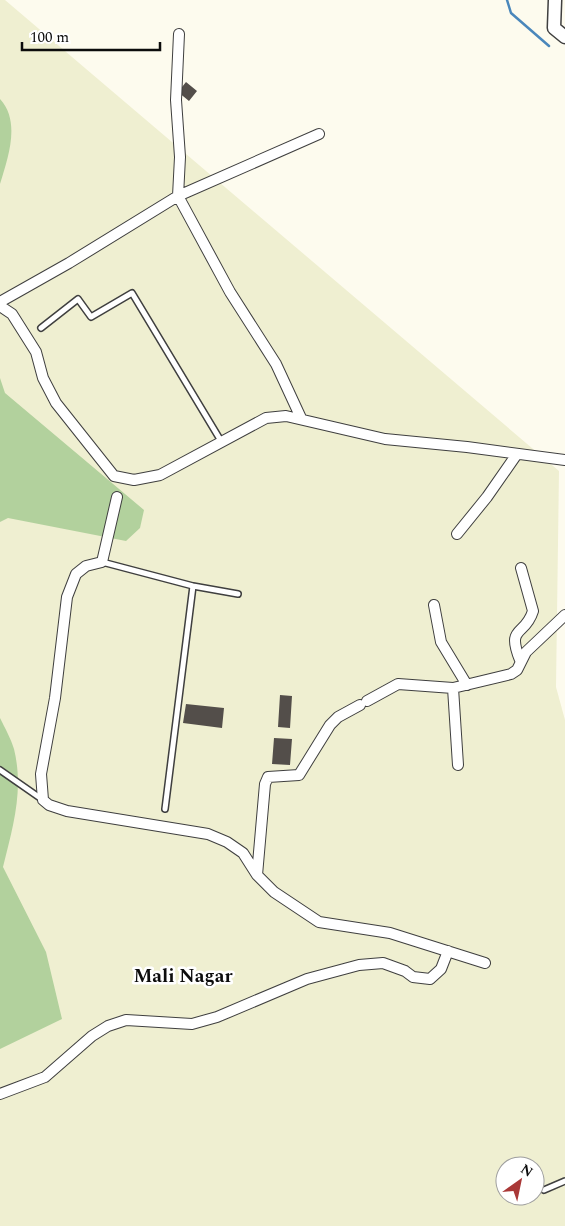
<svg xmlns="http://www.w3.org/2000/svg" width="565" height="1226" viewBox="0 0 565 1226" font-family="Spectral,serif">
  <rect width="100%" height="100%" fill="#fdfbee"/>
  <!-- farmland -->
  <path fill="#efefd1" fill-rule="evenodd" d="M0 0H5L559 471 556 687 565 720V1226H0ZM505 1166H535V1196H505Z"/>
  <!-- forest -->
  <path fill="#b2d19d" d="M0 99C21 122 8 157 0 184Z
    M0 378 5 393 144 510 140 528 126 541 8 518 0 522Z
    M0 718C5 728 11 739 14 749 24 790 13 827 3 867L46 952 62 1019 0 1049Z"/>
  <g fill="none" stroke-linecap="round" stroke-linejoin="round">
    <!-- stream -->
    <path stroke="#4a87bb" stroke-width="2.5" d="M507 0 511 13 549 46"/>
  </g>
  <!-- building -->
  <path fill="#534e4a" d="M186 82 197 91 189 101 178 92Z
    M280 695 292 696 290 728 278 727Z
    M186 704 224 708 222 728 183 723Z
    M274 738 292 739 290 765 272 764Z"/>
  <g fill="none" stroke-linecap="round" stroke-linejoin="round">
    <!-- service casing -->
    <g stroke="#3f3f3f" stroke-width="8">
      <path id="service" d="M41 328 78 299 91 317 132 293 221 441
        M102 562 193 586 238 594
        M0 770 43 800
        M165 809 193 586
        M544 1190 565 1181"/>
    </g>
    <!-- minor casing -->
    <g stroke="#3f3f3f" stroke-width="12">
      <path id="minor" d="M179 34 176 100 180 157 178 196 230 292 276 364 301 418
        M0 302 69 263 178 196 319 134
        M0 306 12 314 36 352 43 378 56 403 114 476 134 480 160 475 266 418 286 416 385 439 467 447 565 460
        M117 497 102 562 86 566 76 574 67 597 55 698 41 774 43 800 49 805 67 811 208 834 227 842 243 853 257 875 274 892 319 922 390 933 485 963
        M457 534 487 497 517 454
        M434 605 441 642 467 685
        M520 660C506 625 525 637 533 611L521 568
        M453 688 458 765
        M367 701 398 684 453 688 511 674 517 670 526 652 565 615
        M257 875 265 784 268 777 299 775 330 725 338 717 360 705
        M0 1094 45 1077 92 1036 108 1026 126 1020 192 1024 217 1017 307 979 359 965 383 963 405 971 413 977 430 979 441 969 448 951"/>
    </g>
    <!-- tertiary casing -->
    <g stroke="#3f3f3f" stroke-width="15">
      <path id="tertiary" d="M555 0 554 28 565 37"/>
    </g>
    <!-- service -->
    <use href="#service" stroke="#fff" stroke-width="5"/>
    <!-- minor -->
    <use href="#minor" stroke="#fff" stroke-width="10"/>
    <!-- tertiary -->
    <use href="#tertiary" stroke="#fff" stroke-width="12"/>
  </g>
  <g text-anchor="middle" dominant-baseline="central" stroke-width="5" stroke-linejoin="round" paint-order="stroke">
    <!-- neighbourhood labels -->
    <g font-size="19" font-weight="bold" fill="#0c0c0c" stroke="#fff">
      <text x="183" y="976">Mali Nagar</text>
    </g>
  </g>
  <!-- north arrow -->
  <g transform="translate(520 1181) rotate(33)"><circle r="24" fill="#ffffff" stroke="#9e9e9e"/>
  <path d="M0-4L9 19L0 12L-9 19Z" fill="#a93837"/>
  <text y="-8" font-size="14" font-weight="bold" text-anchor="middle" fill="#0c0c0c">N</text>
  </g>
  <!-- scale -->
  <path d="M22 42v8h138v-8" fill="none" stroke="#0c0c0c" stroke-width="2.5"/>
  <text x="30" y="42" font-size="15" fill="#0c0c0c" stroke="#ffffff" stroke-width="4" paint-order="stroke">100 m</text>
</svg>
